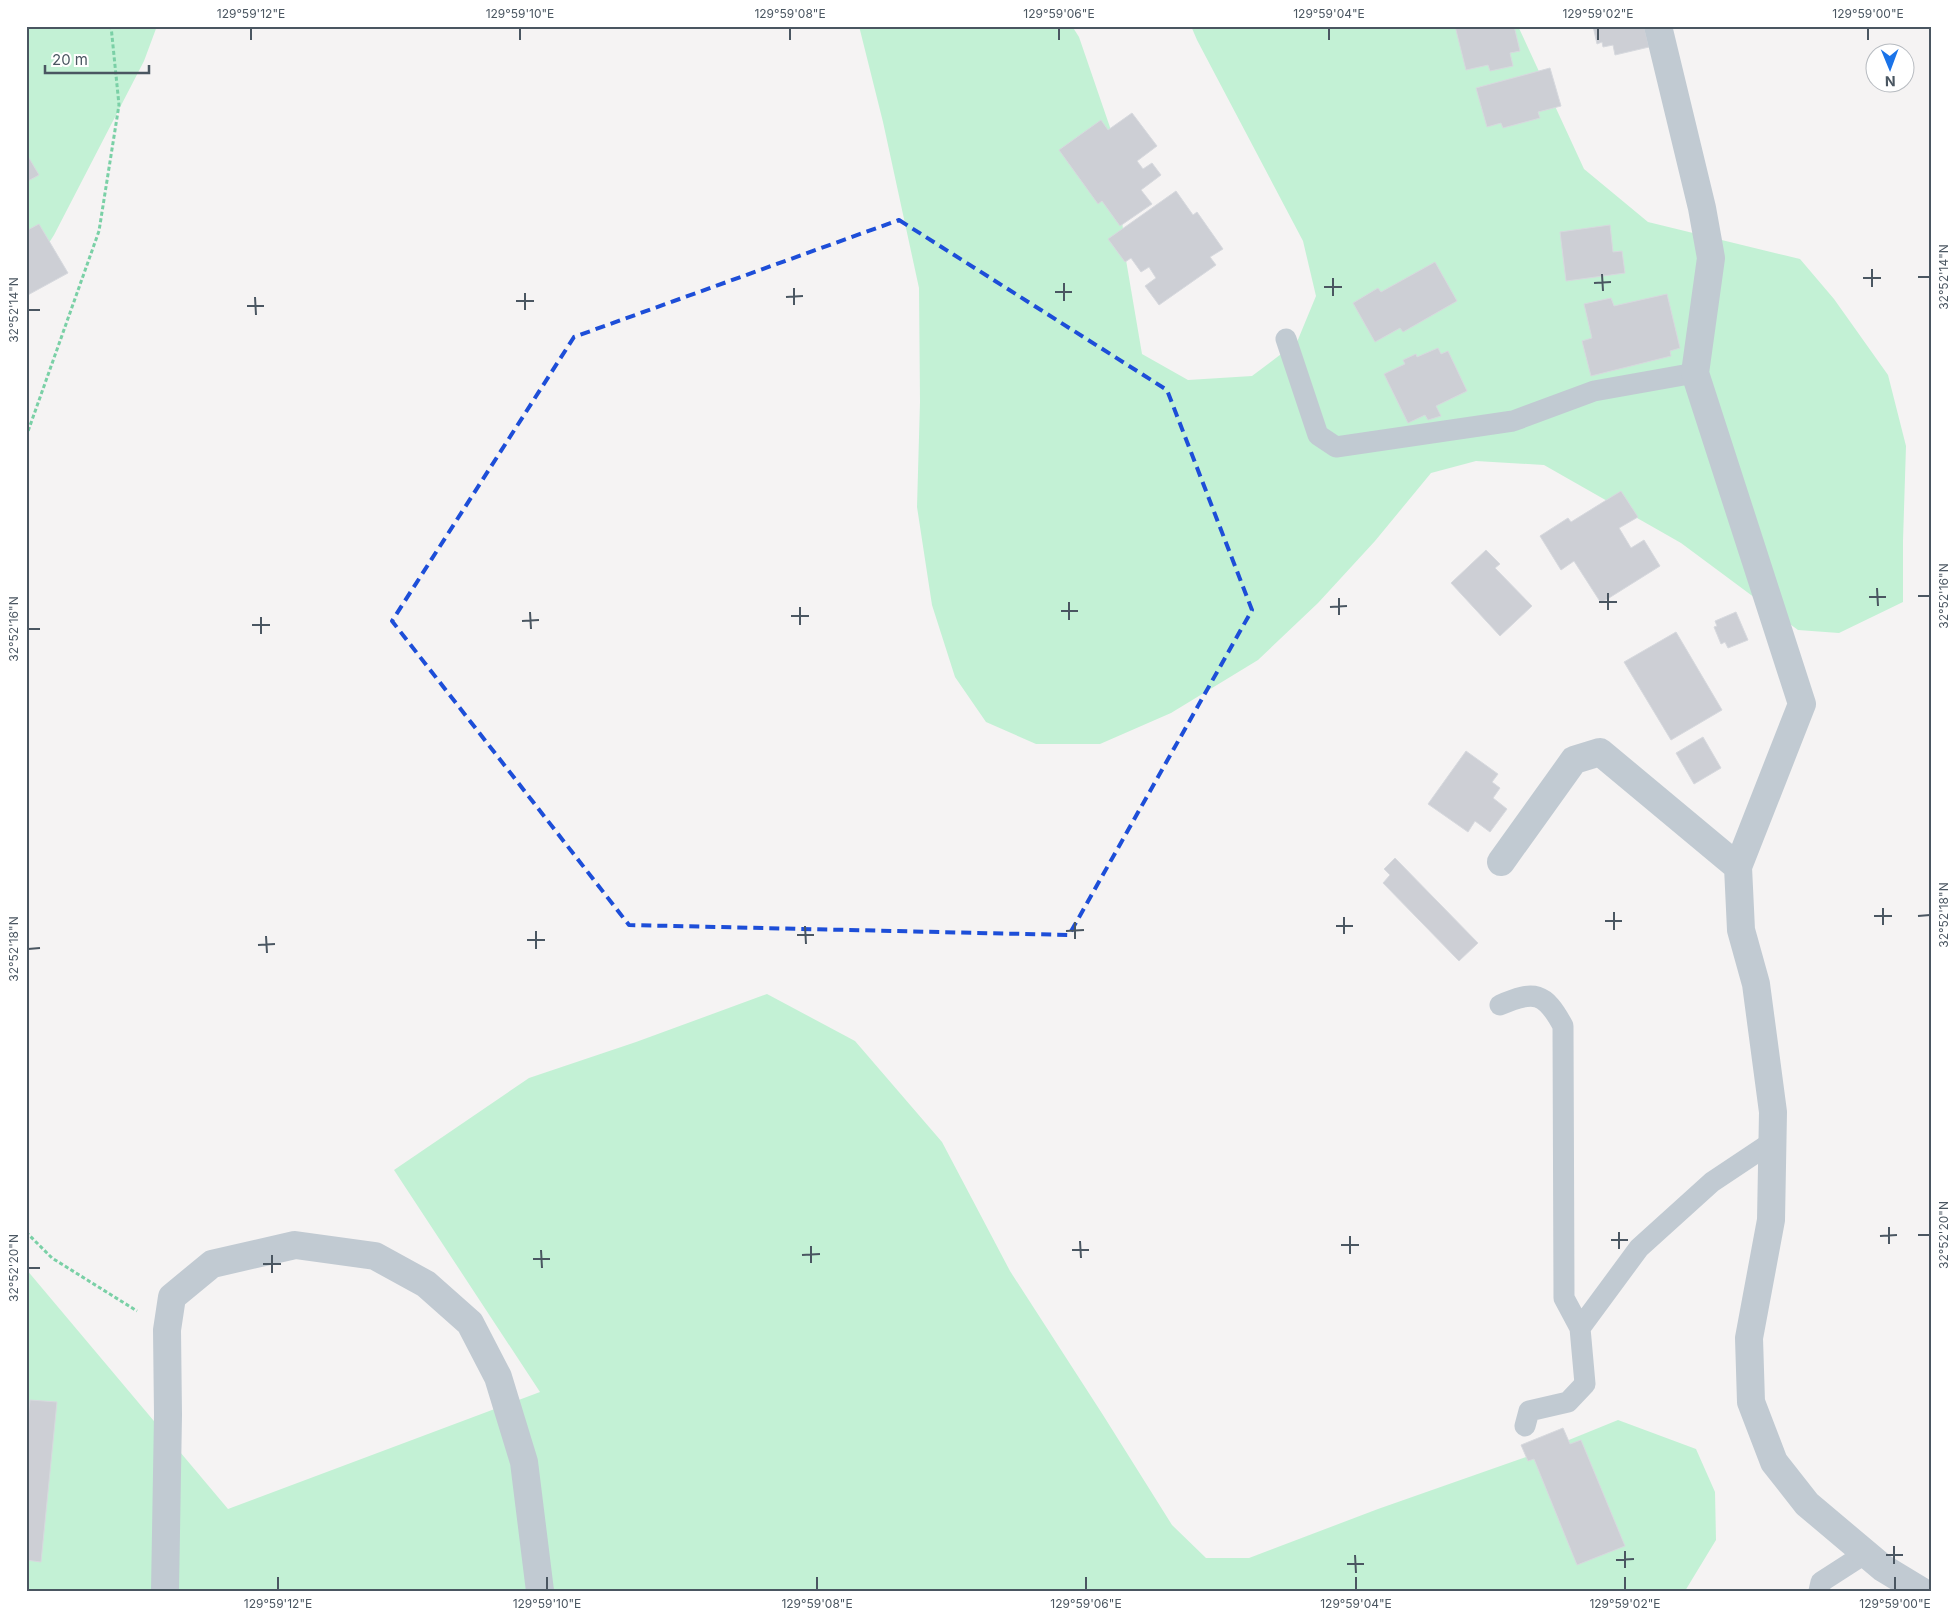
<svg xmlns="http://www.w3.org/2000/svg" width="1958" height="1617" viewBox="0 0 1958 1617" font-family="Inter,sans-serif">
  <rect width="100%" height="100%" fill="#f5f3f3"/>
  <!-- green -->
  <path fill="#c3f1d5" d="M26 26H157L144 61 54 235 26 279Z
    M859 26H1072L1079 37 1114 139 1126 260 1142 354 1188 380 1252 376 1297 342 1316 296 1303 241 1197 40 1191 26H1518L1584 169 1648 222 1800 259 1834 299 1888 375 1906 446 1903 541V602L1839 633 1798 630 1681 543 1544 465 1476 461 1431 473 1375 541 1318 603 1258 660 1171 713 1100 744H1036L986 722 955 677 932 605 917 507 920 402 919 288 883 122Z
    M767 994 855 1041 942 1142 1010 1271 1103 1415 1172 1525 1206 1558H1249L1378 1509 1532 1455 1618 1420 1696 1449 1715 1492 1716 1540 1685 1591H26V1269L228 1509 540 1392 394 1170 529 1078 636 1042Z"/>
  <!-- building -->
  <path fill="#cdcfd5" stroke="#d7d9de" d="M1455 26H1514L1520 51 1510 53 1513 66 1490 71 1488 65 1466 70Z
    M1593 26H1644L1649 47 1615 55 1613 45 1603 47 1602 42 1597 44Z
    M1550 68 1561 106 1538 112 1540 118 1503 128 1501 123 1487 127 1476 88Z
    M1132 113 1157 146 1137 161 1143 169 1152 163 1161 175 1141 190 1152 204 1120 226 1102 201 1098 204 1059 150 1101 120 1108 130Z
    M26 153 39 175 26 182Z
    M1176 191 1193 215 1197 212 1223 249 1210 257 1216 265 1159 305 1145 286 1156 278 1149 267 1141 272 1131 258 1125 262 1108 239Z
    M39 224 68 273 26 296V231Z
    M1610 225 1613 252 1622 251 1625 273 1566 281 1560 232Z
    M1435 262 1457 301 1403 332 1400 328 1375 342 1353 303 1378 288 1381 292Z
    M1667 294 1680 348 1670 351 1671 356 1591 376 1582 341 1592 338 1584 304 1611 298 1614 306Z
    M1438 348 1441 354 1448 351 1467 391 1436 406 1441 416 1428 420 1425 415 1408 423 1384 374 1405 364 1403 360 1416 354 1417 357Z
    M1621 491 1638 517 1619 528 1631 548 1644 540 1660 566 1601 603 1574 561 1561 570 1540 536 1568 518 1571 522Z
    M1486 550 1500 564 1495 568 1532 606 1500 636 1451 583Z
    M1736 612 1748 640 1728 648 1725 642 1721 644 1714 627 1717 626 1715 621Z
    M1676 632 1722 710 1671 740 1624 662Z
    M1703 737 1721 768 1694 784 1676 753Z
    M1466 751 1498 774 1492 782 1500 788 1493 798 1507 809 1490 832 1475 821 1468 832 1428 804Z
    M1395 858 1478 943 1459 961 1383 883 1390 875 1384 869Z
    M30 1400 57 1402 41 1562 26 1560V1438Z
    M1563 1428 1570 1444 1581 1440 1625 1546 1577 1565 1534 1459 1528 1461 1521 1445Z"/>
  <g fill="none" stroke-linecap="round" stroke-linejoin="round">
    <!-- path -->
    <path stroke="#7ad0a6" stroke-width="3" stroke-dasharray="4 2.5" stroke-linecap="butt" d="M26 437 99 231 119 105 111 26
      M26 1232 52 1258 137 1311"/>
    <!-- lane -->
    <path stroke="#c1cad2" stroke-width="21" d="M1286 339 1318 435 1336 447 1513 421 1594 391 1695 373
      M1500 1005C1534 990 1545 992 1563 1026L1564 1298 1580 1328
      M1525 1426 1529 1411 1568 1402 1585 1384 1580 1328 1639 1248 1712 1182 1772 1142
      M1819 1591 1821 1582 1866 1553"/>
    <!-- street -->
    <path stroke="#c1cad2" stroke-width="28" d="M1658 26 1702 208 1711 258 1695 373 1802 704 1738 867 1741 930 1756 984 1773 1112 1771 1220 1749 1338 1751 1402 1774 1462 1807 1504 1883 1568 1921 1591
      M1501 862 1574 760 1600 752 1738 867
      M165 1591 168 1415 167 1330 172 1297 212 1264 295 1245 375 1256 426 1284 470 1323 498 1377 524 1462 540 1591"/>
  </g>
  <!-- marked area -->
  <path fill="none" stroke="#1d4ed8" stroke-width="4" stroke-dasharray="10 6" stroke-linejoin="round" d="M899 220 1167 390 1252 610 1069 935 629 925 392 621 574 337Z"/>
  <!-- ticks -->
  <path fill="none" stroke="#4a5661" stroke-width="2" d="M251 28V40M520 28V40M790 28V40M1059 28V40M1329 28V40M1598 28V40M1868 28V40M1872 269V287M1602 274 1603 291M1918 277H1930M1333 278V296M1863 278H1881M1064 283V301M1594 283 1611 282M1324 287H1342M794 288V305M1055 292H1072M525 293V310M255 297 256 315M786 297 803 296M516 301H534M247 306H264M28 310H40M1877 588 1878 606M1608 593V610M1918 596H1930M1869 597H1886M1339 598V615M1069 602V620M1599 602H1617M800 607V625M1330 607 1347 606M1061 611H1078M530 612 531 629M791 616H809M261 617V634M522 621 539 620M252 625H270M28 629H40M1883 908V925M1614 912V930M1874 916H1892M1918 916 1930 915M1344 917V934M1605 921H1622M1075 922V939M805 926 806 944M1336 926H1353M536 931V949M1066 931 1084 930M797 935H814M266 936 267 953M527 940H545M258 945 275 944M28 949 40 948M1889 1227V1244M1619 1232V1249M1918 1235H1930M1350 1236V1254M1880 1236 1897 1235M1611 1240H1628M1080 1241 1081 1258M1341 1245H1359M811 1246V1263M541 1250 542 1268M1072 1250H1089M272 1255V1273M802 1255 820 1254M533 1259H550M263 1264H281M28 1268H40M1894 1546V1564M1625 1551V1568M1355 1555 1356 1573M1886 1555H1903M1616 1560 1634 1559M1347 1564H1364M278 1577V1590M547 1577V1590M817 1577V1590M1086 1577V1590M1356 1577V1590M1625 1577V1590M1895 1577V1590"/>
  <!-- border -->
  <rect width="1958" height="1617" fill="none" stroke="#ffffff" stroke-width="55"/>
  <!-- north arrow -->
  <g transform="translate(1890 68) rotate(179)"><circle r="24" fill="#ffffff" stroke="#b7bbc0"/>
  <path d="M0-4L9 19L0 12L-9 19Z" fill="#1a73e8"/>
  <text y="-8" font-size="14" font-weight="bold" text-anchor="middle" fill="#4a5661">N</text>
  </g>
  <!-- scale -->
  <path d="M45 65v8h104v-8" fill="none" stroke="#4a5661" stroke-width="2.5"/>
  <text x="52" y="65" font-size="15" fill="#4a5661" stroke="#ffffff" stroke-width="4" paint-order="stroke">20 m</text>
  <rect x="28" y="28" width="1902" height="1562" fill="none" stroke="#4a5661" stroke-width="2"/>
  <g font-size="12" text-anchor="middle" fill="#4a5661">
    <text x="251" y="18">129°59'12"E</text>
    <text x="520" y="18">129°59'10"E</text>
    <text x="790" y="18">129°59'08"E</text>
    <text x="1059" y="18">129°59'06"E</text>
    <text x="1329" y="18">129°59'04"E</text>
    <text x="1598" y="18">129°59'02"E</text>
    <text x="1868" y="18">129°59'00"E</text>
    <text transform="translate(1944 277) rotate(-90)" y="4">32°52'14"N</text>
    <text transform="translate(14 310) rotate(-90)" y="4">32°52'14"N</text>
    <text transform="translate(1944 596) rotate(-90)" y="4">32°52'16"N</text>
    <text transform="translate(14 629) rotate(-90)" y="4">32°52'16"N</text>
    <text transform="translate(1944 915) rotate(-90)" y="4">32°52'18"N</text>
    <text transform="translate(14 949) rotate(-90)" y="4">32°52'18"N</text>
    <text transform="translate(1944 1235) rotate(-90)" y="4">32°52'20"N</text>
    <text transform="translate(14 1268) rotate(-90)" y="4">32°52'20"N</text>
    <text x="278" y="1608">129°59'12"E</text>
    <text x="547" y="1608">129°59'10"E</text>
    <text x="817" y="1608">129°59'08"E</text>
    <text x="1086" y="1608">129°59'06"E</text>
    <text x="1356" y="1608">129°59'04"E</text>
    <text x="1625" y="1608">129°59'02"E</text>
    <text x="1895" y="1608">129°59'00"E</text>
  </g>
</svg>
